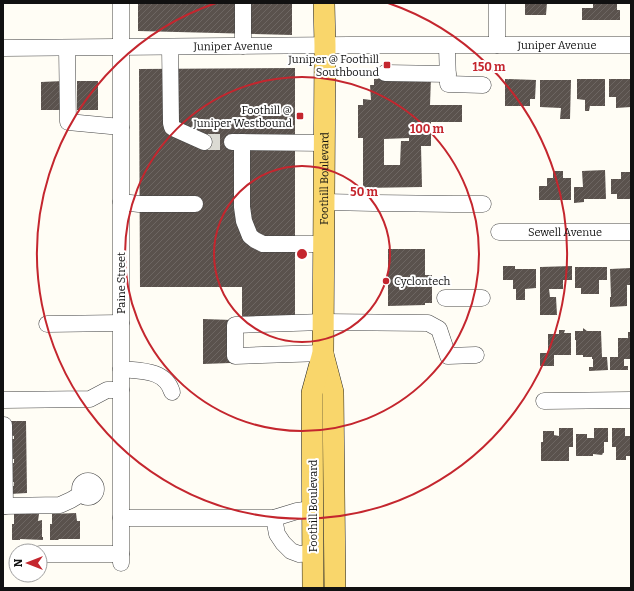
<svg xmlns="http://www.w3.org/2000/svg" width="634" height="591" viewBox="0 0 634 591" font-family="Bitter,serif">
  <defs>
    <pattern id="building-hatch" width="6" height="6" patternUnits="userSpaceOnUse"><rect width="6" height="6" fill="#5a524d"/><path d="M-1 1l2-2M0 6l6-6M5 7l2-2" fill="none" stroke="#6d6662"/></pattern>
  </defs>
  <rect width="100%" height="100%" fill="#fffdf5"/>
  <!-- building -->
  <path fill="url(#building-hatch)" fill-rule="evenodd" d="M138 3H292V35L138 31Z
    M525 3H547L546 15H525Z
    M593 3H617V10H620V20H582V8H593Z
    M295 68V316H242V287H140L139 69Z
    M431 77 430 105H462V122H431V146H421L422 187 363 188V138H358V105H363V99L371 100 370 85H374V79ZM409 138V141H401L400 165H384V139Z
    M505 79 536 80 535 99H530V106H505Z
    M577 79H605V106H590L589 111H585V100L577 99Z
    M609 79H631V107L616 108V97H609Z
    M540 80H571L570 119H560L561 108 540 107Z
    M63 81 62 110H41V82Z
    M77 81H98V110H77Z
    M605 170 606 199H584V202L574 203V187H583L582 171Z
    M553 171H563V178H571V200H539V186H547V178H553Z
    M621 172H631V199H617V194H611V179H621Z
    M388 249H425V275H432V303H425V305L388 306Z
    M503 266H515V269H536V288L525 289V300H516V289H513V280H503Z
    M572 266V280H563V289H549L550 297H556L557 315H540V267Z
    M575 267H607V280H599V294H581V288H575Z
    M631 268V285H627V306L610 307V297H611L610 269Z
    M203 319 232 320 230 363 203 364Z
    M583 328 587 331H601L602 357H607L608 370 589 371V367H593V359H592V357H583V355H576V340H575V331H583Z
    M559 330H565L564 333H571V355H554V366H540V353H548V334H559Z
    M628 332H631V359H624V366H628V370H610V357H618V338H628Z
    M9 421H26L27 493 10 494V486H14V482H9V463H14V459H9V439H14V436L9 435Z
    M559 428H573V447H569V461H541V442H543V431H554V435L559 436Z
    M594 428H608V442H604V453H603L602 455 593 454V456H576V434H587V438H594Z
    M612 428H625V436H631V456H626V460H616V447H612Z
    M76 513 77 521H80V539H58L59 540H50V524H52V514Z
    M14 514H39L38 521 42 520V537H43V540L20 539V540H12V524H14Z"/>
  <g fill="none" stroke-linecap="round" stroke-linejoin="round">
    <!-- minor-tunnel -->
    <path stroke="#dbdad3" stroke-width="16" stroke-dasharray="16 8" stroke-linecap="butt" d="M204 142H231"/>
    <!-- minor casing -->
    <g stroke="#444" stroke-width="17">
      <g id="minor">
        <path d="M497 45V3"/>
        <path d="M243 46V3"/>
        <path d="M447 46 448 84 483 85"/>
        <path d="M170 47 171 123 172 127 175 129 204 142"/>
        <path id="s1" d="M3 48 350 45H631"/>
        <path d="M67 48 68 122 121 127"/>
        <path d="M385 73 448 74"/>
        <path d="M232 142 324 143"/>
        <path d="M242 142V207L244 221 250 236 255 240 263 244H324"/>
        <path d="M121 202 139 204H195"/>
        <path d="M324 202C377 203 430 204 483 204"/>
        <path id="s2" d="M499 232H631"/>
        <path d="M445 298H482"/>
        <path d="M47 324 121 323"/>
        <path d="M323 353 235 356V325L323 322 428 323 439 329 448 356 476 355"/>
        <path d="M121 369C140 371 165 369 172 392"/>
        <path d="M3 400 90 399 107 390H121"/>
        <path d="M544 401 631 400"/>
        <path d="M4 425 5 506"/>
        <circle cx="88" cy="489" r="8"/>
        <path d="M3 506 60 505 71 500 81 494"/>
        <path d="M121 518H274L297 511 312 509"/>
        <path d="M274 518 277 534 283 543 291 551 299 554 313 553"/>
        <path d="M40 554H121"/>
        <path d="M121 563V3"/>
      </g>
    </g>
    <!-- major casing -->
    <g stroke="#222" stroke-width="22">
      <g id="major">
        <path d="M323 354 333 392 335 588"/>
        <path id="s3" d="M313 588 312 393 323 353 325 46 324 3"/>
      </g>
    </g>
    <!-- minor -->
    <use href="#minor" stroke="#fff" stroke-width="16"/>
    <!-- major -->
    <use href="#major" stroke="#f9d66b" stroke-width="21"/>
  </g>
  <!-- distance rings -->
  <g fill="none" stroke="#c4262e" stroke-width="2">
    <circle cx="302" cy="254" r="88"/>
    <circle cx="302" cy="254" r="177"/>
    <path d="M388 3A265 265 0 1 1 216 3"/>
  </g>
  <!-- markers -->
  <g fill="#c4262e" stroke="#fff" stroke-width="1.5">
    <rect x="383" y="61" width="8" height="8" rx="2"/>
    <rect x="296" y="112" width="8" height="8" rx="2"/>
    <circle cx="386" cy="281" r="4"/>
  </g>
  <g text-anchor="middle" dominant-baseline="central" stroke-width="4" stroke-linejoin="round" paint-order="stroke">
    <!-- street labels -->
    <g font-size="11" fill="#111" stroke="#fff">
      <text stroke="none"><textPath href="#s1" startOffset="554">Juniper Avenue</textPath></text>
      <text stroke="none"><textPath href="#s1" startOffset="230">Juniper Avenue</textPath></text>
      <text stroke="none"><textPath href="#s3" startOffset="411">Foothill Boulevard</textPath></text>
      <text stroke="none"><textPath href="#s2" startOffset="66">Sewell Avenue</textPath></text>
      <text transform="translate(121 283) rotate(-90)">Paine Street</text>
      <text transform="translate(313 506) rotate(-90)">Foothill Boulevard</text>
    </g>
    <!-- poi labels -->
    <g font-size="11" fill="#111" stroke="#fff" text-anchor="end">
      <text x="379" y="59">Juniper @ Foothill<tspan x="379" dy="13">Southbound</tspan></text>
      <text x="292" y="110">Foothill @<tspan x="292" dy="13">Juniper Westbound</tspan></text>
      <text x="394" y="281" text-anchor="start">Cyclontech</text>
    </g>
  </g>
  <circle cx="302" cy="254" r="6" fill="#c4262e" stroke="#fff" stroke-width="2"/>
  <g font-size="12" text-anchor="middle" font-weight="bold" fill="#c4262e" stroke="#fff" stroke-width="4" stroke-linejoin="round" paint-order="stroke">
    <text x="489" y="71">150 m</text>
    <text x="427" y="133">100 m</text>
    <text x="364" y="196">50 m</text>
  </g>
  <!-- border -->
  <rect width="634" height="591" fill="none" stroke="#111111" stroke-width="8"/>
  <!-- north arrow -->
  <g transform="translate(28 563) rotate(270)"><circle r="19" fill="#ffffff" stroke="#a0a0a0"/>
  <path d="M0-3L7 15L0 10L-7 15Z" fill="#c4262e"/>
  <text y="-6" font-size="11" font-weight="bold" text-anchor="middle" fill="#111111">N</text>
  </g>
</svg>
